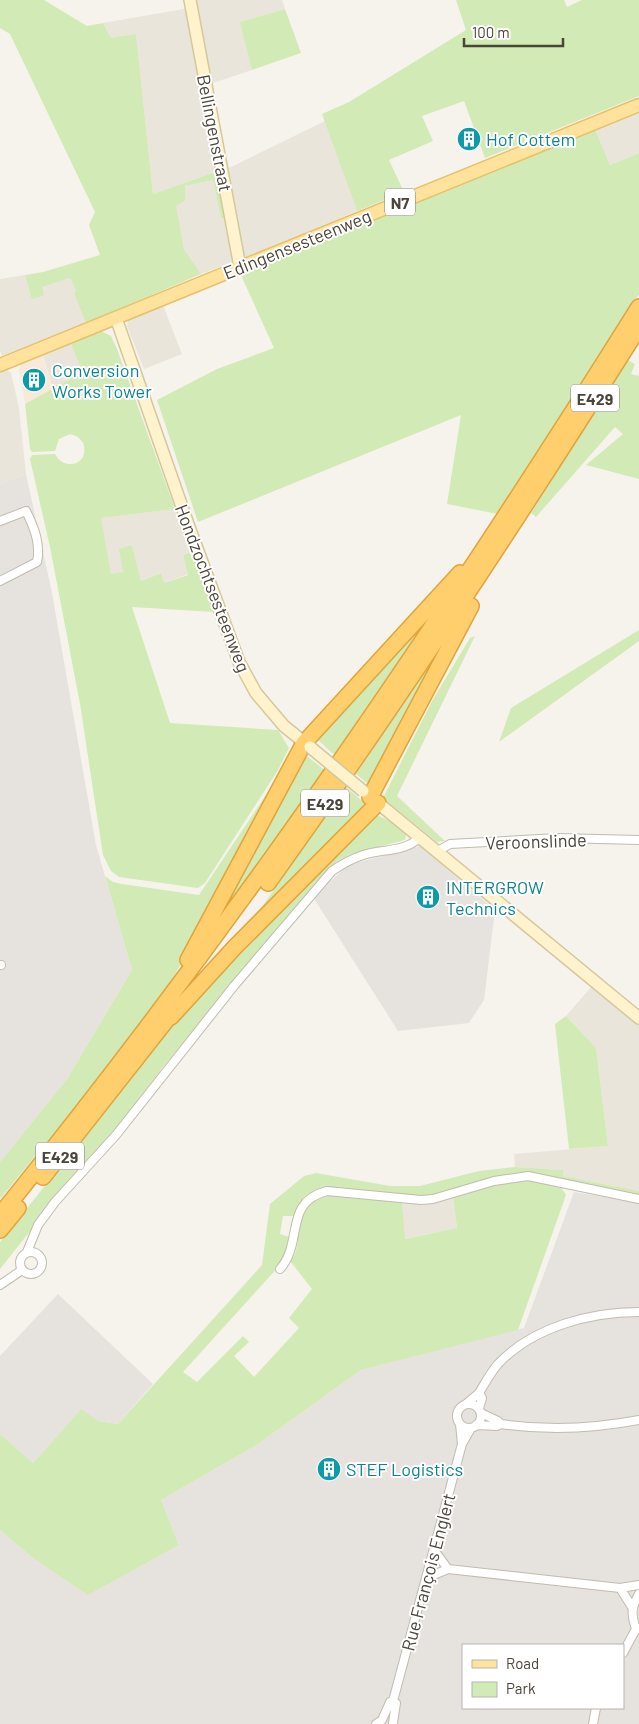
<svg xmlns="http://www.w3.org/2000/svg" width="639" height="1724" viewBox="0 0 639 1724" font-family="Barlow,sans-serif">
  <rect width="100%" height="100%" fill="#f6f3ec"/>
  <!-- residential -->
  <path fill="#eae5da" d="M195 0H282L285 9 241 22 252 70 210 84Z
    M189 8 218 171 153 194 136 34 111 39 103 23Z
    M639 111V153L610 165 594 127Z
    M325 121 357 211 243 260 225 170Z
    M213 180 221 218H226L235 261 201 274 184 249 175 206 185 201V186Z
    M25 275 31 297 41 287 70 278 76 291 74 294 86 323 2 356 0 351V279Z
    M163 305 182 354 144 369 127 326 128 321 132 316Z
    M71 344 84 372 53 389 43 355Z
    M6 369 11 373 19 408 26 474 0 484V372Z
    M175 509 191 552 183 555 188 574 164 583 160 573 141 581 132 545 123 572 111 575 100 518Z
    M592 986 639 1023V1191L563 1176 562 1170 515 1167 514 1154 608 1146 596 1048 566 1016Z
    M453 1197 457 1228 404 1239 402 1202 434 1201Z"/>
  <!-- commercial -->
  <path fill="#f7ead8" d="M43 355 53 389 25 404 19 370 21 364Z"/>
  <!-- industrial -->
  <path fill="#e6e2dd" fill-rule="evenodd" d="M26 474 52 593 96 845 132 970 67 1079 0 1162V484Z
    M420 846 495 910 484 1000 469 1023 398 1031 313 897 348 865Z
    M574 1192 639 1203V1724H0V1530L33 1558 89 1594 179 1545 161 1500 258 1444 361 1370 524 1328ZM463 1645H623V1708H463Z
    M58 1294 153 1384 118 1424 98 1421 80 1410 33 1463 0 1434V1356Z"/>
  <!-- green -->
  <path fill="#d2eab5" d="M0 0H44L87 26 103 23 111 38 136 34 153 194 218 171 226 218H221L213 180 185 186V201L176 206 184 249 201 274 86 323 74 294 76 291 70 278 42 287 44 295 33 299 31 297 25 275 43 272 100 255 89 225 95 212 10 34 0 28Z
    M456 0H564L567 7 582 0H639V96L485 158 464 101 422 116 433 141 389 160 404 192 357 211 322 114 349 102 466 30Z
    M285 9 301 53 252 70 240 22Z
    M594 127 610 165 639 153V294L498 514 447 504 461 415 198 522 157 400 217 369 274 348 240 273Z
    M101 331 111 336 117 349 175 509 101 518 111 574 123 572 119 549 132 545 141 581 161 573 164 583 188 575 183 555 191 552 214 612 132 607 170 723 278 730 289 748 278 770 205 883 198 888 119 877 111 871 103 855 80 704 50 547 30 459 32 455 55 454C61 466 76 468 83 457 87 445 82 437 70 434L59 439 55 451 32 452 30 449 25 404 83 372 71 344Z
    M628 360 635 364 631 374 639 376V479L586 465 623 434 615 427 536 517 531 513Z
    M425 617 430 620 337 754 332 753 316 738Z
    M639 630V641L499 742 511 708Z
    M475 636 397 796 445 841 437 842 383 798 432 701 470 638Z
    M435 657 439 659 371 783 368 784 356 774Z
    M303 753 327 772 221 918 217 914Z
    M290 759 293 760 167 989 122 1050 0 1199V1162L67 1079 132 970 105 876 113 882 122 884 199 895Z
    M346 787 368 806 261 916 259 911Z
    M371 814C384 816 397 825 406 835L405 840 351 854 337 861 162 1068 119 1126 51 1205 0 1269V1242L202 989Z
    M566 1016 596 1048 608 1146 569 1149 555 1024Z
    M515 1167 563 1170V1176L639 1191V1198L516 1175 434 1197 316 1190 303 1198 296 1216H283L280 1234 292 1238 288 1254 281 1264 183 1372 197 1382 243 1336 249 1342 234 1356 254 1377 299 1328 289 1318 312 1289 290 1261C299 1253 297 1237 300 1225 308 1177 368 1198 402 1202L405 1239 457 1228 453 1197C494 1185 517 1174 561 1187L566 1195 518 1330 361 1370 258 1444 161 1500 179 1545 88 1595 33 1558 0 1530V1434L33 1463 81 1409 98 1421 118 1424 262 1265 270 1204 304 1176 316 1173 390 1186H420L479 1171Z"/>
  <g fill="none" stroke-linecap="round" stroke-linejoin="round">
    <!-- street casing -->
    <g stroke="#c2bbae" stroke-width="10">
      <path id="street" d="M0 521 26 511C34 527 41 544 37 562L0 581
        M436 852 450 844 558 838 639 840
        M0 965H1
        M27 1252 38 1225 55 1202 116 1135 234 986 332 871C342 864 351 859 363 855 381 849 405 852 419 838
        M20 1263a11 11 0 1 1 22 0a11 11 0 1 1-22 0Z
        M280 1269C304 1242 283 1202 327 1191L421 1200 433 1199 494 1181 528 1176 639 1199
        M0 1285 22 1270
        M479 1393C485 1383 491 1372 498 1364 533 1327 590 1312 639 1312
        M466 1404 479 1393 482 1398 479 1408
        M457 1416a12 12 0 1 1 24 0a12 12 0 1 1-24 0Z
        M460 1424 462 1444 471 1428
        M501 1424C549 1431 592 1429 639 1420
        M476 1425 497 1426 501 1424 498 1421 481 1413
        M448 1569 620 1588
        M426 1578 448 1569 434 1550
        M639 1594C631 1608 631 1614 636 1629L639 1628
        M632 1607 620 1588 639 1585
        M623 1653 636 1629
        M393 1701 462 1444
        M376 1724 382 1720 390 1702 393 1701 396 1703 393 1723
        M593 1724 596 1708"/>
    </g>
    <!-- secondary casing -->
    <g stroke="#d6c79b" stroke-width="14">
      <path id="secondary" d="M190 0 240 267
        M116 318 188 524 239 662 256 693 284 726 310 747
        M372 798 639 1018"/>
    </g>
    <!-- primary casing -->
    <g stroke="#e6c16a" stroke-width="15">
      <path id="primary" d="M0 365 639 105"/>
    </g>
    <!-- highway casing -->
    <g stroke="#e0a43c" stroke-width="18">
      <path id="highway" d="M370 797 471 606
        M268 883C398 702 520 516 639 327
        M188 960 304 743 460 573
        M171 1017 234 948 378 803
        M43 1177 176 1008
        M0 1215C235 925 441 623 639 307
        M0 1230 18 1208"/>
    </g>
    <!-- street -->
    <use href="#street" stroke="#fff" stroke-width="8"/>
    <!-- secondary -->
    <use href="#secondary" stroke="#fff3cd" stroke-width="11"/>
    <!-- primary -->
    <use href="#primary" stroke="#ffe39c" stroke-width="12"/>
    <!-- highway -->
    <use href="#highway" stroke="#ffcf6e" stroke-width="15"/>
    <!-- secondary-bridge casing -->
    <g stroke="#d6c79b" stroke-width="14" stroke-linecap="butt">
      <path id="secondary-bridge" d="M310 747 363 791"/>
    </g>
    <!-- secondary-bridge -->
    <use href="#secondary-bridge" stroke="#fff3cd" stroke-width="11"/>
  </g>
  <!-- icons -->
  <defs>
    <g id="building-disc" transform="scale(1.25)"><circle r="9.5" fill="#0f9aa8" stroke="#fff"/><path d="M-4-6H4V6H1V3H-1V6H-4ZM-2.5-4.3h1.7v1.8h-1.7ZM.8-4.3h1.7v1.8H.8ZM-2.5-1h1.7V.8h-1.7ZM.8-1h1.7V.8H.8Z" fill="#fff"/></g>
  </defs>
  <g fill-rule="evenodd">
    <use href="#building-disc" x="469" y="139"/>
    <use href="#building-disc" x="34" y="380"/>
    <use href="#building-disc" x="428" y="897"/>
    <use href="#building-disc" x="329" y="1469"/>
  </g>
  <g text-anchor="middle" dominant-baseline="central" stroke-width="4" stroke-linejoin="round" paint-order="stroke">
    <!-- shield labels -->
    <g fill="#fff" stroke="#817c74" stroke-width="1">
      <rect x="385" y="188.5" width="30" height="27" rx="4"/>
      <rect x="571" y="384.5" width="48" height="27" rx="4"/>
      <rect x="301" y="789.5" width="48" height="27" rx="4"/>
      <rect x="36" y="1142.5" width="48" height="27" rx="4"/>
    </g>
    <g font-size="16" font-weight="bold" fill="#4b4439">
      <text x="400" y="202">N7</text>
      <text x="595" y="398">E429</text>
      <text x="325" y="803">E429</text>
      <text x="60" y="1156">E429</text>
    </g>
    <!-- street labels -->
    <g font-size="18" fill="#4b4439" stroke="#fff">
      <text transform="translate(215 133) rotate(79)">Bellingenstraat</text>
      <text transform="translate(297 244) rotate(-22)">Edingensesteenweg</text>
      <text transform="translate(213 588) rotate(69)">Hondzochtsesteenweg</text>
      <text transform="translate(536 841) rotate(-2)">Veroonslinde</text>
      <text transform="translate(428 1572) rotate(-75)">Rue François Englert</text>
    </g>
    <!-- culture labels -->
    <g font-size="18" fill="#0d838f" stroke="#fff" text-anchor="start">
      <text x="486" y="139">Hof Cottem</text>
      <text x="52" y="370">Conversion<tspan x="52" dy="21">Works Tower</tspan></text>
      <text x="446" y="887">INTERGROW<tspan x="446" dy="21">Technics</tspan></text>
      <text x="346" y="1469">STEF Logistics</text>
    </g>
  </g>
  <!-- legend -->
  <rect x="462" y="1644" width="162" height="65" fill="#ffffff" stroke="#b7b4b0"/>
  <rect x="472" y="1660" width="25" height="8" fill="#ffe39c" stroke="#b7b4b0"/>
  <text x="506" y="1669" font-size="15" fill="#4b4439">Road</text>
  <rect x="472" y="1682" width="25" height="15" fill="#d2eab5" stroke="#b7b4b0"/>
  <text x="506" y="1694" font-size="15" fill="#4b4439">Park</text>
  <!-- scale -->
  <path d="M464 38v8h99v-8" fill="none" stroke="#4b4439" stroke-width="2.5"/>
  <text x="472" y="38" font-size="15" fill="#4b4439" stroke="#ffffff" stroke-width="4" paint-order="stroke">100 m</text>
</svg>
